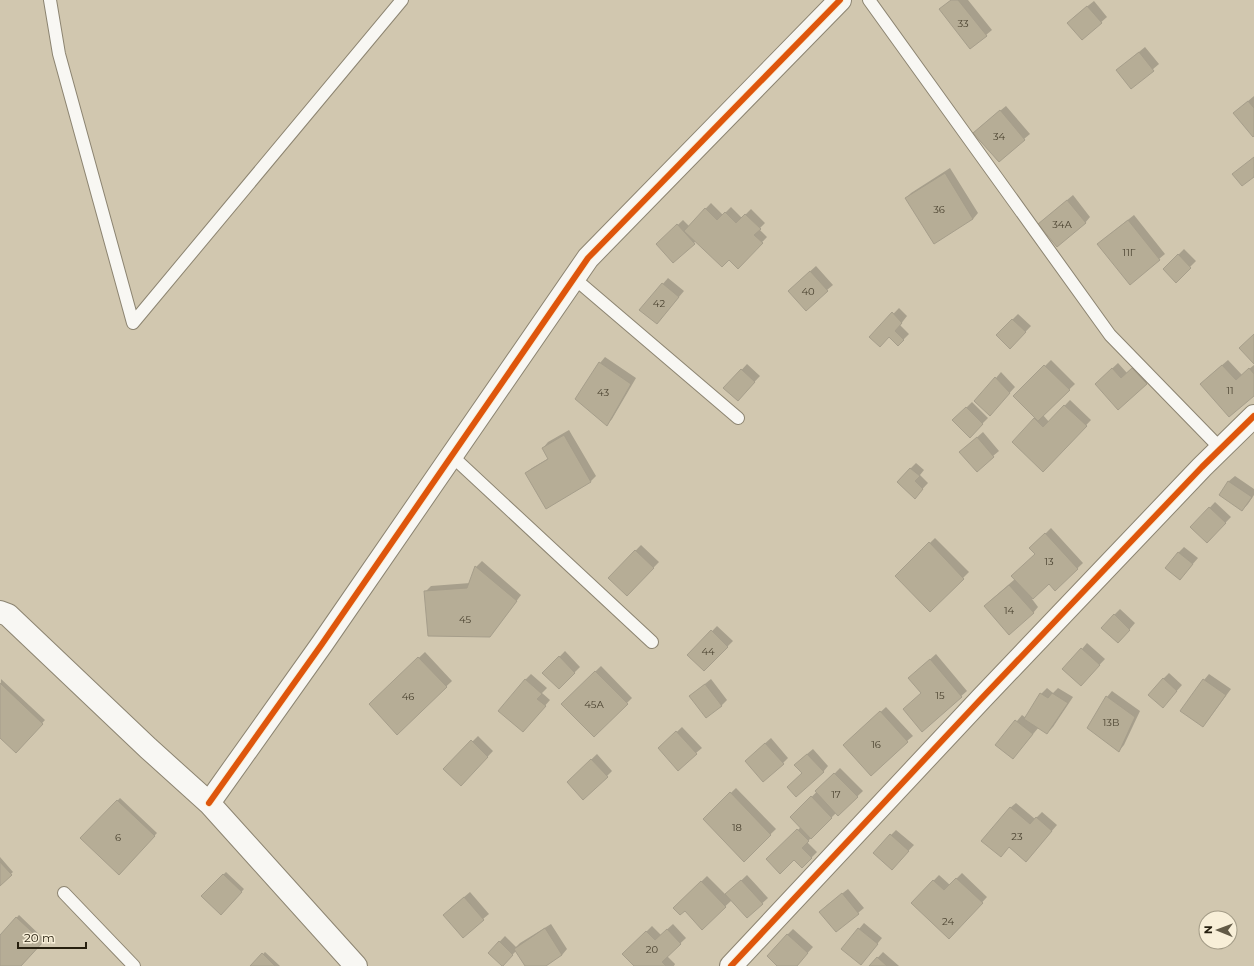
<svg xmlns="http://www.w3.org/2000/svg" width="1254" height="966" viewBox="0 0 1254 966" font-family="Montserrat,sans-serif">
  <rect width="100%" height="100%" fill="#d1c7af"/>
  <!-- shadow -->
  <path fill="#0003" d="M951 0H968L992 30 986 35 946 4Z
    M1094 1 1107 17 1082 39 1074 17Z
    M1145 47 1159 64 1131 88 1117 70Z
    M1254 96V135L1234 113Z
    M1006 106 1030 134 1024 139 980 127Z
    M950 168 978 213 973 219 906 198 911 193Z
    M1073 195 1090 217 1085 223 1039 224Z
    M711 203 723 215 731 207 742 218 751 209 765 223 759 229 767 237 738 267 729 258 696 241 673 262 663 239 683 220 689 226Z
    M1134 215 1165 254 1130 283 1104 239Z
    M1184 249 1196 261 1176 281 1164 269Z
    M816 266 833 285 827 290 795 285Z
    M668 278 684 291 657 323 641 309Z
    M899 308 907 316 900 325 909 334 898 345 889 336 871 337Z
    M1018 314 1031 326 1010 348 997 335Z
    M605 357 636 378 612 419 607 425 600 363Z
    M1051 360 1075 384 1043 415 1049 422 1070 400 1091 420 1043 471 1013 442 1036 418 1015 396Z
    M1228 360 1242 375 1254 365V395L1207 378Z
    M1118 363 1127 373 1138 363 1151 378 1146 383 1102 378Z
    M747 364 760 376 743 394 725 388Z
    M1001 372 1015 387 995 409 996 378Z
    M972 402 988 418 970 436 954 420Z
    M569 430 596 476 591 481 526 473 532 468 549 458 543 448 548 442Z
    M983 432 999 451 993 456 966 447Z
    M916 463 924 470 920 475 928 483 915 497 898 481Z
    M1235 476 1254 489V495L1248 504 1242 510 1220 495 1229 481Z
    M1215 502 1231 517 1207 542 1192 527Z
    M1051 528 1083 563 1055 590 1049 583 1032 599 1038 607 1033 613 991 600 1015 579 1036 553 1031 548Z
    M935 538 969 572 930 611 896 576Z
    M641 545 659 562 627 595 609 578Z
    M1184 547 1198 558 1180 579 1178 553Z
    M482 561 521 595 495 630 489 636 425 592 431 586 470 583 476 567Z
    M1120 609 1135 623 1124 636 1114 615Z
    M717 626 733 641 704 670 689 655Z
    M1087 643 1105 659 1086 679 1082 649Z
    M565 651 580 667 559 688 544 673Z
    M425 652 452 681 397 733 370 704Z
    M936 654 967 691 922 730V693L915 673Z
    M601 666 632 698 594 736 562 704Z
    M1169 673 1182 685 1168 701 1163 679Z
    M531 674 547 688 542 693 550 700 523 731 525 680Z
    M1209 674 1231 689 1208 720 1203 726 1204 680Z
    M1 679 45 720 16 751 0 737Z
    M711 679 727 700 721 706 690 696Z
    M1047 688 1053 693 1058 688 1073 697 1053 727 1047 733 1039 727 1013 758 997 745 1022 715 1026 718 1041 694Z
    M1112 691 1140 711 1124 745 1119 751 1107 697Z
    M886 707 913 736 907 741 850 740Z
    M682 727 702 748 696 753 665 743Z
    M478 736 493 751 461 785 445 769Z
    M771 738 788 758 783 763 751 756Z
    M813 749 828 766 823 772 803 773 801 759Z
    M597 754 612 771 607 776H574Z
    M840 768 863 791 838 815 836 813 807 842 817 852 802 867 794 859H767L801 827 792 817Z
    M736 788 776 829 744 860 704 819Z
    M120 798 157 833 119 873 82 838Z
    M1016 803 1035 819 1042 812 1057 825 1031 855 1009 846 1010 808Z
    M896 830 914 845 897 863 891 835Z
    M0 857 13 872 0 884Z
    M226 872 244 889 221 914 202 896Z
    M962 873 987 897 949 938 912 903 939 875 950 885Z
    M747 875 768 898 747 917 732 900 702 928 685 910 674 908 707 876 726 895Z
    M848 889 864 908 858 913 826 906Z
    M470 892 489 914 483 919 450 909Z
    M19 915 44 939 20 966H1L0 965V936Z
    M864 923 882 938 866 958 859 929Z
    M551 924 567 949 562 955 544 966H526L516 951 503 965 489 953 505 936 516 947 520 943Z
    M673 924 686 938 667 956 675 964 674 966H635L624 954 652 926 661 935Z
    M793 929 813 947 796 966H779L787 935Z
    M265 952 280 966H251Z
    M883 952 899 966H870Z"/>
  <!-- building -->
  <path fill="#b6ad96" stroke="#a69e8b" d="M951 0H958L987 36 970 49 939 9Z
    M1087 6 1102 23 1082 40 1067 23Z
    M1139 52 1154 71 1131 89 1116 70Z
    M1248 101 1254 108V136L1253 137 1233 113Z
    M1000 110 1025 140 999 162 973 133Z
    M1254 157V177L1242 186 1232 174Z
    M945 173 973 219 934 244 905 198Z
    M1067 200 1086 223 1057 247 1038 224Z
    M705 208 717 220 725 212 736 223 745 214 761 229 754 235 763 243 738 269 729 260 722 267 684 231Z
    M1128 220 1160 260 1130 285 1097 244Z
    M677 224 695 244 673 263 656 244Z
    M1178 254 1191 268 1176 283 1163 269Z
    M810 271 828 291 806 311 788 291Z
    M662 283 679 297 657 324 639 310Z
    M892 312 902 323 895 331 904 340 898 346 889 337 880 347 869 337Z
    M1012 319 1026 332 1010 349 996 335Z
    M1254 334V364L1239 348Z
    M599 362 631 384 607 426 575 399Z
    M1044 365 1070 390 1038 421 1013 396Z
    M1222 365 1236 380 1249 368 1254 374V396L1229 417 1200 384Z
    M1112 368 1121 378 1132 368 1147 384 1118 410 1095 384Z
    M741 369 755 382 738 401 723 388Z
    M995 377 1010 393 990 416 974 401Z
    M1064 405 1087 426 1043 472 1012 442 1034 418 1043 427Z
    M966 407 983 424 970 438 952 420Z
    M564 435 591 482 546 509 525 473 548 459 542 448Z
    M977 437 994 457 977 472 959 452Z
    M910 468 920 476 915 481 923 489 915 499 897 482Z
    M1228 481 1252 497 1242 511 1219 495Z
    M1209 507 1226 523 1207 543 1190 527Z
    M1045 533 1078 569 1055 591 1049 584 1033 599 1011 576 1035 554 1029 548Z
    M929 542 964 579 930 612 895 576Z
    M635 550 654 568 627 596 608 578Z
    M1178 552 1193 564 1180 580 1165 568Z
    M475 566 517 601 490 637 428 636 424 591 467 588Z
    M1009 585 1034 613 1009 635 984 606Z
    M1114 614 1130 630 1118 643 1101 628Z
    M711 630 728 647 704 671 687 655Z
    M1081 648 1100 665 1081 686 1062 669Z
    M559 656 575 673 559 689 542 673Z
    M418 657 447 687 397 735 369 704Z
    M930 659 962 697 922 732 903 709 921 693 908 678Z
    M595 671 628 704 594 737 561 704Z
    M1163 678 1177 691 1163 708 1148 695Z
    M525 679 542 694 537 699 546 706 523 732 498 711Z
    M1203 679 1226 695 1203 727 1180 711Z
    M0 683 43 724 16 753 0 738Z
    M705 684 722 706 706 718 689 696Z
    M1040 693 1048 698 1052 693 1068 703 1047 734 1024 719Z
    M1106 696 1135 717 1119 752 1087 728Z
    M880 711 908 742 871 776 843 745Z
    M1015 720 1033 734 1013 759 995 745Z
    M676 731 697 754 678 771 658 748Z
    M471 740 488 757 461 786 443 769Z
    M765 743 784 764 763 782 745 761Z
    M807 754 824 772 796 797 787 787 802 773 794 765Z
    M591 759 608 777 583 800 567 782Z
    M834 773 858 797 838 816 815 791Z
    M730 792 771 835 744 862 703 819Z
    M811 796 832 818 811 839 790 817Z
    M117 800 155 836 119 875 80 838Z
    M1010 807 1030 824 1036 817 1052 831 1026 862 1009 847 1001 857 981 841Z
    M797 829 809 841 802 848 812 858 802 868 794 860 780 874 766 859Z
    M890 834 909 851 892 870 873 853Z
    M0 862 12 875 0 886Z
    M223 874 242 892 221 915 201 896Z
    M956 878 983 903 949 939 911 903 933 880 944 890Z
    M741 880 763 904 747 918 725 894Z
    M701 881 726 907 702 930 685 911 680 915 673 908Z
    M842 893 859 914 836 932 819 912Z
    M464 897 484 920 463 938 443 915Z
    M16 917 43 942 21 966H0V935Z
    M545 928 562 955 546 966H525L514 949Z
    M858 928 878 944 861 965 841 949Z
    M667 929 681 944 662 962 666 966H634L622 954 646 931 655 940Z
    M787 934 808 953 797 966H777L767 956Z
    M499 941 513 955 503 966H502L488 953Z
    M262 953 275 966H250Z
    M877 957 887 966H869Z"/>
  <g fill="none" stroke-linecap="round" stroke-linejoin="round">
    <!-- lane casing -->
    <g stroke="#8c8471" stroke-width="14">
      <path id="lane" d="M50 0 59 54 133 323 402 0
        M869 0 1110 335 1221 449
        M574 278 738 418
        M452 456 652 642
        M64 893 134 966"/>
    </g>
    <!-- street casing -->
    <g stroke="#8c8471" stroke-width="24">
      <path id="street" d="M0 612 8 615 148 748 209 803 356 966
        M209 803 322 644 588 258 840 0
        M731 966 981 699 1202 467 1254 416"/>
    </g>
    <!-- lane -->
    <use href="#lane" stroke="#f8f7f3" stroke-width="12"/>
    <!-- street -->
    <use href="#street" stroke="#f8f7f3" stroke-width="22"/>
    <!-- cycleway casing -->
    <g stroke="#f8efd8" stroke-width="8">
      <path id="cycleway" d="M209 803 322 644 588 258 840 0
        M731 966 981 699 1202 467 1254 416"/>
    </g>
    <!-- cycleway -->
    <use href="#cycleway" stroke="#de560c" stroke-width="6"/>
  </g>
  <g text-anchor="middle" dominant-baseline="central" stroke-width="4" stroke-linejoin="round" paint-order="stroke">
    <!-- number labels -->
    <g font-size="10" fill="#4a4230">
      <text x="963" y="23">33</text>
      <text x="999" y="136">34</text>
      <text x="939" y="209">36</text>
      <text x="1062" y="224">34А</text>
      <text x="1129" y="252">11Г</text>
      <text x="808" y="291">40</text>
      <text x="659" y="303">42</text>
      <text x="1230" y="390">11</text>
      <text x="603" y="392">43</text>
      <text x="1049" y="561">13</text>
      <text x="1009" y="610">14</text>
      <text x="465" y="619">45</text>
      <text x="708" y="651">44</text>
      <text x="940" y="695">15</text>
      <text x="408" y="696">46</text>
      <text x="594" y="704">45А</text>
      <text x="1111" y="722">13В</text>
      <text x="876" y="744">16</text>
      <text x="836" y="794">17</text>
      <text x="737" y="827">18</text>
      <text x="1017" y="836">23</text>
      <text x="118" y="837">6</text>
      <text x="948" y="921">24</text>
      <text x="652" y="949">20</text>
    </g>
  </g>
  <!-- north arrow -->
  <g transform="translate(1218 930) rotate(271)"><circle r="19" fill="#f8efd8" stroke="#a49c87"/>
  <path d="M0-3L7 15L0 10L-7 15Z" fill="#625a46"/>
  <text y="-6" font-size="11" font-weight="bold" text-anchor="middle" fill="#261f0e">N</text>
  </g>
  <!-- scale -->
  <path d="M18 942v6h68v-6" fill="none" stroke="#261f0e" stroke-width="2"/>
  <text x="24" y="942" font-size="12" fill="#261f0e" stroke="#f8efd8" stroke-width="3" paint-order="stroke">20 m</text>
</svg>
